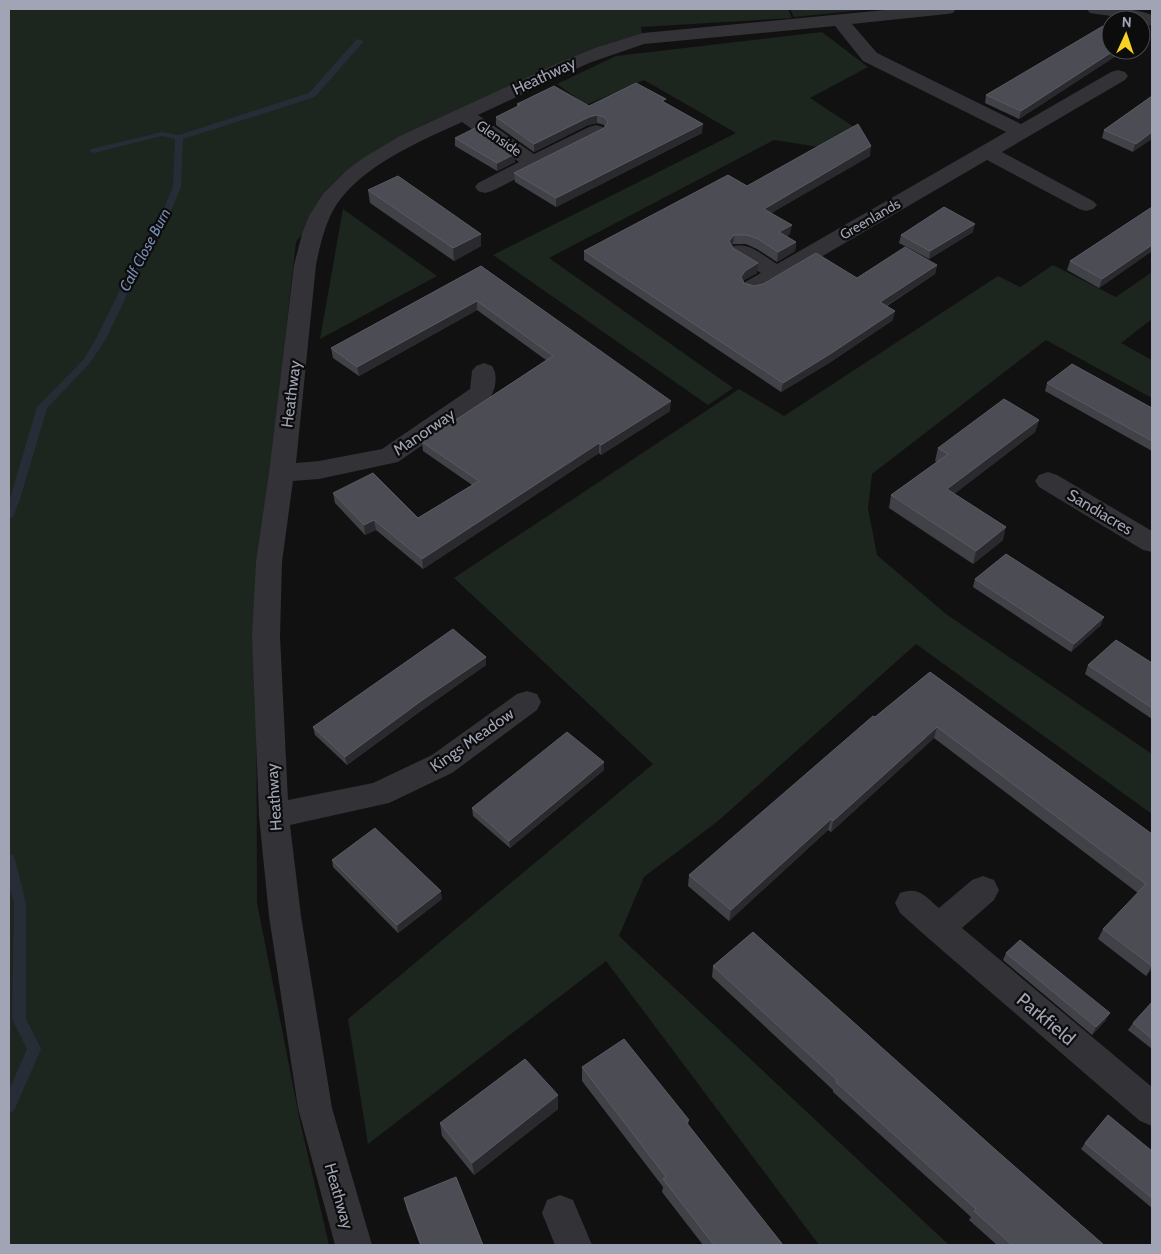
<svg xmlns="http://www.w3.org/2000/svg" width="1161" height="1254" viewBox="0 0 1161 1254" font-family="Cabin,sans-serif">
  <rect width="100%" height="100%" fill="#111112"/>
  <!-- green -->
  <path fill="#1d251f" d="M9 9H788L792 18 641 27 643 39 386 152 337 191 296 242 256 597 257 903 301 1126 329 1245H9Z
    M790 9H874L794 17Z
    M822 32 868 67 810 98 866 135 832 149 774 140 549 258 733 388 708 405 493 255 736 133 644 80 586 105 557 84 616 56Z
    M343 209 437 276 320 339Z
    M1053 265 1116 297 1152 272V319L1121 343 1152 360V398L1046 340 872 474 868 508 877 555 946 614 1152 754V814L916 644 718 821 644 877 619 936 949 1245H819L606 961 368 1144 348 1019 653 764 454 578 739 389 784 416 998 276 1020 287Z"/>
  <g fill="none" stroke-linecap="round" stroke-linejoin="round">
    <!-- stream -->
    <path fill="#272d36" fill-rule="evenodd" d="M357 39 364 41 315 97 183 139 181 187 163 230 148 250 107 337 90 363 47 408 20 499 13 517 9 518V502L37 407 84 359 97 337 140 249 155 229 173 187 175 139 162 136 94 153 90 151 91 149 162 132 179 135 309 93Z
      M9 854 13 855 15 859 26 904V1019L41 1049 14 1111 9 1113V1090L27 1049 12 1019 14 904 9 884Z"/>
    <!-- minor -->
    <path fill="#323237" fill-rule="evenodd" d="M895 9H956L953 13 947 14 852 24 877 53 1021 124 1111 72 1118 70 1125 72 1128 76 1125 80 1002 152 1093 201 1097 205 1093 209 1086 211 1079 209 987 160 761 292 753 294 745 292 742 287 745 282 761 273 733 256 730 251 733 246C750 242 763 256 777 264L1006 132 863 61 835 26 644 44 589 63 478 115 534 154 589 127 596 125 603 127 606 131 603 135 492 191 485 193 478 191 475 187 478 183 519 162 462 122C420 141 361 166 335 207 325 224 320 245 316 265L296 463 319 461 382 449 470 389 472 371 476 366 484 363 492 366C498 374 496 389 490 398L398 462 319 479 293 481 282 562 280 636 288 800 373 783 432 755 517 694 527 691 537 694 541 702 537 710 452 773 389 803 290 825 301 916 332 1108 372 1245H335L298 1108 269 916 259 816 252 636 256 562 269 473 294 265 302 234 309 216 323 194 346 171 363 158 400 136 556 64 595 48 643 33Z
      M1087 9C1108 8 1132 7 1152 15V26L1141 23V20L1096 14 1090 13Z
      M1048 472 1057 475 1152 531V552L1143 550 1039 487 1035 481 1039 475Z
      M983 876 994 880 999 890 994 900 962 928 1152 1087V1126L1140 1121 928 938 900 913 895 903 900 893C919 886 925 896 939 908L972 880Z
      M560 1195 573 1200 592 1245H555L542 1213 547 1200Z"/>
  </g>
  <!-- wall -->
  <path fill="#414248" d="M1111 50H1125L1019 119 985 103 986 95Z
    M1152 96 1133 152 1102 138 1104 130Z
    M666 103 702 133 556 207 515 182 514 173 604 128 605 127 604 125 597 123 588 125 534 152 496 125V117L517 107V104L589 106Z
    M455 138 515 162 497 171 455 146Z
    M870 156 771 213 790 234 787 236 796 242 795 251 777 262 757 249 746 244H733L732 246 733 248 757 273 744 280 743 281 744 283 754 286 857 278 937 265 935 274 887 306 893 320 829 363 781 392 584 260V251L747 186Z
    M368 190 481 246 454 261 370 203Z
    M1152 207V251L1099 288 1067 270 1070 261Z
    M973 232 929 259 899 243 901 235Z
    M481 266 670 411 601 455 599 453 423 569 376 530 365 535 335 503 333 493 418 518 472 485 423 451 422 442 546 360 477 310 359 376 333 358 331 348Z
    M1047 383 1152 408V451L1045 391Z
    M1039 420 1035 432 954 494 1003 540 973 564 889 508 891 495 937 462 935 461 938 448Z
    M975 579 1101 625 1071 652 973 587Z
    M486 657V665L422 710 347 765 315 735 313 727Z
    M1152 663V719L1085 674 1088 665Z
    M930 672 1152 834V969L1146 976 1098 939 1103 929 1138 893 934 738 831 832 828 830 729 921 688 886 689 875 875 717Z
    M604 770 510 848 473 816 472 808Z
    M332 860 442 899 398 933 333 867Z
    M1006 953 1106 1020 1092 1035 1003 960Z
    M713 966 997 1151 1104 1245H997L969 1220 971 1217 833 1092V1090L712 977Z
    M1152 1002V1049L1128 1030 1133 1023Z
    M582 1067 689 1120 688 1125 783 1245H703L662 1192 663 1187 582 1081Z
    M558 1109 474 1175 442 1136 440 1123Z
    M1085 1143 1152 1151V1208L1081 1149Z
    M404 1198 483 1245H420L407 1210Z"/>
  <!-- shaded-wall -->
  <path fill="#2a2a2e" d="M1115 50H1125L1019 119 1021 111Z
    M597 115V123L588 125 534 152V144L589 117Z
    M703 124 702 133 556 207V198Z
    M1152 132V139L1133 152 1136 144Z
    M871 146 870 156 763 218 764 209Z
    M515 154V162L497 171V163Z
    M975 224 973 232 929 259 930 251Z
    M792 225 790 234 778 241 779 232Z
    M481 234V246L454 261 453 248Z
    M734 235 733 244 728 250 729 241Z
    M796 242 795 251 777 262 778 252Z
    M1152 245V251L1099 288 1102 279Z
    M758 263 757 273 744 280 740 286 741 277 745 271Z
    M937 265 935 274 878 311 880 302Z
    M477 301V310L359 376 357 367Z
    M895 311 893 320 829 363 781 392 783 383Z
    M671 401 670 411 601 455V445Z
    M1039 420 1035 432 944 502 947 489Z
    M599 443V453L423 569 422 559Z
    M374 520 376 530 365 535 364 525Z
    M1006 527 1003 540 973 564 976 551Z
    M1104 617 1101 625 1071 652 1074 644Z
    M486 657V665L422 710 347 765 345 757 421 701Z
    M937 727 934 738 831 832 833 821Z
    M604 762V770L510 848 509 841Z
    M831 819 828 830 729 921 731 910Z
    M441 891 442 899 398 933 397 925Z
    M1152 965V969L1146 976Z
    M1110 1013 1106 1020 1092 1035 1096 1027Z
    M558 1095V1109L474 1175 472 1163Z"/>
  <!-- building -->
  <path fill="#4c4d54" stroke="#595a63" d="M1103 26 1111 29V50H1115L1021 111 986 95Z
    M636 83 666 99 662 101 703 124 556 198 514 173 604 128 608 122 604 117 597 115 589 117 534 144 496 117 520 105 517 104 554 86 589 106Z
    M1152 96V132L1136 144 1104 130Z
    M858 124 871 146 764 209 792 225 779 232 796 242 778 252 758 239 747 235H734L729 241 733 248 758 263 745 271 741 277 744 283 754 286 763 284 816 253 857 278 905 247 937 265 880 302 895 311 830 354 783 383 584 251 728 175 747 186Z
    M477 127 515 154 497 163 455 138Z
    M398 176 481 234 453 248 368 190Z
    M944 207 975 224 930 251 901 235Z
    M1152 207V245L1102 279 1070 261Z
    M481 266 671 401 601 445 599 443 422 559 374 520 364 525 333 493 373 473 418 518 479 481 422 442 553 356 477 301 357 367 331 348Z
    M1072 364 1152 408V441L1047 383Z
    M1004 399 1039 420 947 489 1006 527 976 551 891 495 948 454 938 448Z
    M1006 554 1104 617 1074 644 975 579Z
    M453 629 486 657 421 701 345 757 313 727Z
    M1116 640 1152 663V708L1088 665Z
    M930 672 1152 834V966L1103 929 1146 884 937 727 833 821 831 819 731 910 689 875 873 716 875 717Z
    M567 732 604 762 509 841 472 808Z
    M375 828 441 891 397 925 332 860Z
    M753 932 997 1151 1104 1245H1012L974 1211 976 1209 836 1082 837 1080 713 966Z
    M1020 940 1110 1013 1096 1027 1006 953Z
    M1152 1002V1039L1133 1023Z
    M624 1039 689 1120 686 1122 783 1245H714L663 1179 666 1177 582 1067Z
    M525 1059 558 1095 472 1163 440 1123Z
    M1108 1115 1152 1151V1198L1085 1143Z
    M456 1177 483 1245H421L404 1198Z"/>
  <g text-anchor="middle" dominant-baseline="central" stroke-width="4.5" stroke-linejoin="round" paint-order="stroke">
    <!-- far-street labels -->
    <g font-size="14" fill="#a1a4b4" stroke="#0c0c0d">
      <text transform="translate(499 138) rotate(35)">Glenside</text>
      <text transform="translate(870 219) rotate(-30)">Greenlands</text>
    </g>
    <!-- far-water labels -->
    <g font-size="15" font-style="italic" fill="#768cb1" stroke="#0c0c0d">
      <text transform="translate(145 250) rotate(-62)">Calf Close Burn</text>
    </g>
    <!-- street labels -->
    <g font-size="16" fill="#a1a4b4" stroke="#0c0c0d">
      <text transform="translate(544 76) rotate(-25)">Heathway</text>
      <text transform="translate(291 394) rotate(-83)">Heathway</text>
      <text transform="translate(424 432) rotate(-34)">Manorway</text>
      <text transform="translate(1100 512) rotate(31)">Sandiacres</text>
      <text transform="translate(472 740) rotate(-35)">Kings Meadow</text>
      <text transform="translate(274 797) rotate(-94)">Heathway</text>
      <text transform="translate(339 1196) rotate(74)">Heathway</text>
    </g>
    <!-- near-street labels -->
    <g font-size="19" fill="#a1a4b4" stroke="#0c0c0d">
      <text transform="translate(1046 1019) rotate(40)">Parkfield</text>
    </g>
  </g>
  <!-- border -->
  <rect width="1161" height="1254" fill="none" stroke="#a1a4b4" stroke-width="20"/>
  <!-- north arrow -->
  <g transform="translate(1126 35) rotate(3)"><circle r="24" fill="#0c0c0d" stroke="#484950"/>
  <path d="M0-4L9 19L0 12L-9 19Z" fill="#f7d223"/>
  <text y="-8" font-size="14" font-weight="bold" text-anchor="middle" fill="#a1a4b4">N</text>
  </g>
</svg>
